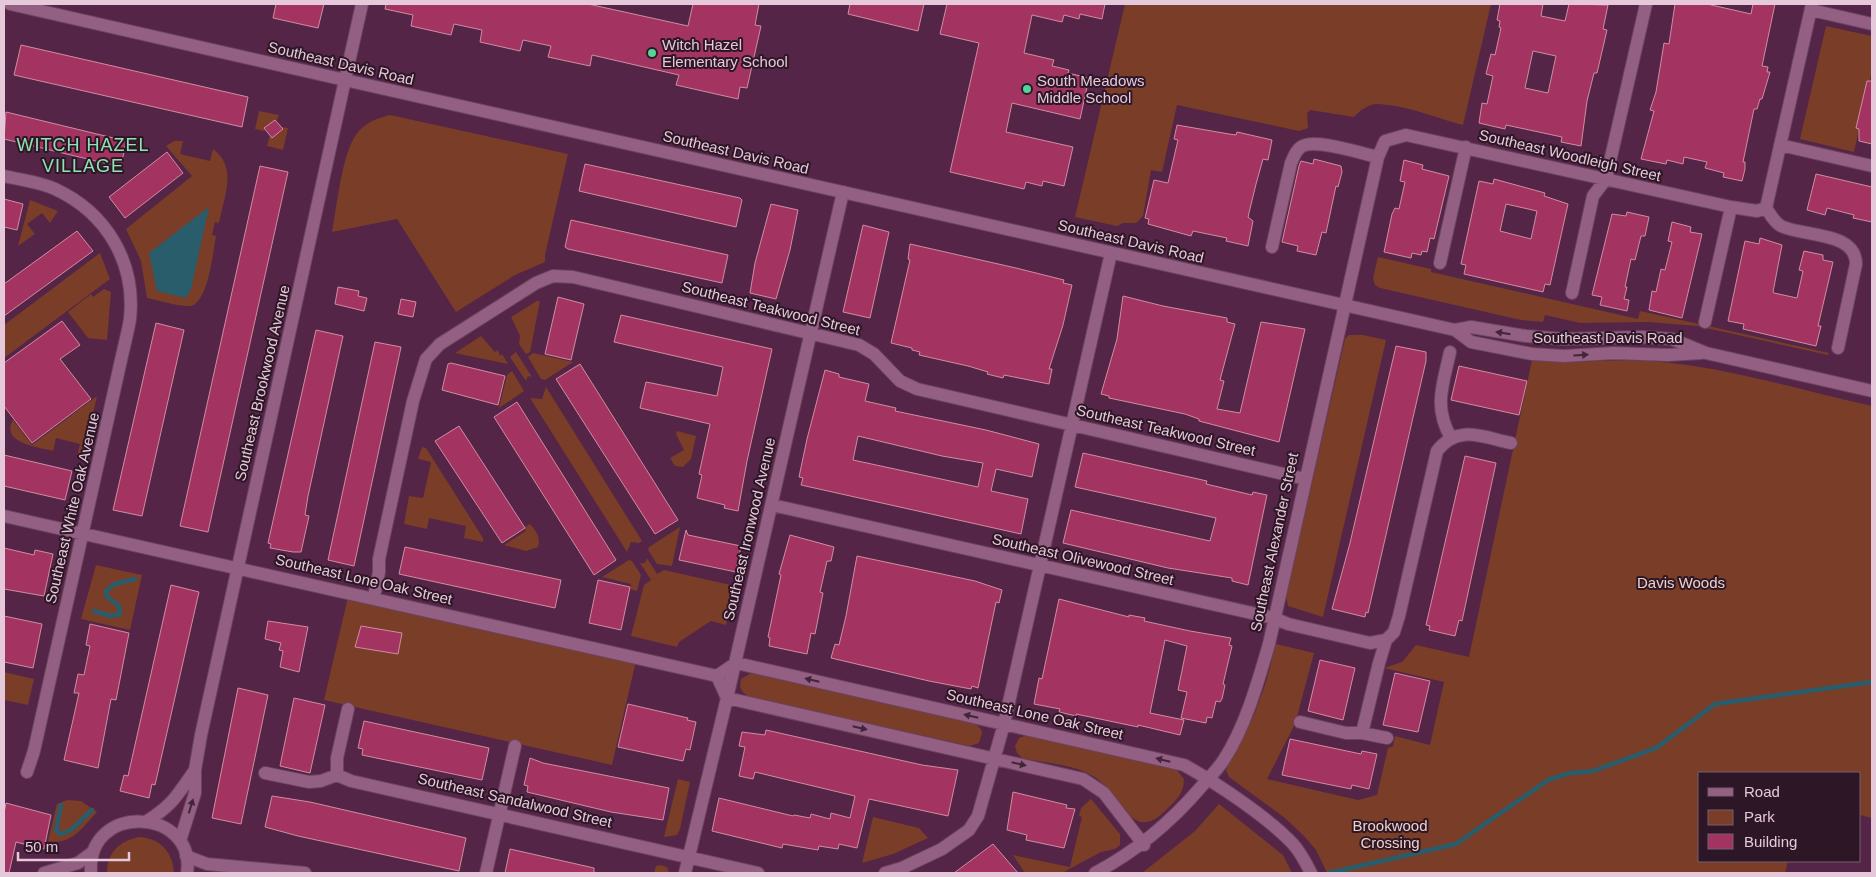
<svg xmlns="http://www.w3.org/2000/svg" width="1876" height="877" viewBox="0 0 1876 877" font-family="Arial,sans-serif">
  <rect width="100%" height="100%" fill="#542546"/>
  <!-- green -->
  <path fill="#793d28" d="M1125 4H1491L1463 125C1436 118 1406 105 1378 104 1369 104 1360 110 1354 117L1310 110 1307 113 1308 128 1299 131 1177 105 1162 172 1151 170 1143 216 1136 223H1123L1117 226 1075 217Z
    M1826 26 1872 36V70L1854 152 1800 139Z
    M259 111 279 115 277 120 264 131 255 129Z
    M390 115 568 154 545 255V262L515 275 456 312 397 219 332 232C337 206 342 149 359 131 367 122 378 118 390 115Z
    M282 127 288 128 283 150 267 146 269 138Z
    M174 141H183L180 154 210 161 213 149C238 167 224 197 219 223L215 222 212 235 216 236C213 252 208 304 190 306 177 307 160 300 147 298L141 261 126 229 192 176 166 146Z
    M30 200 58 211 50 223 42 213 27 224 35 234 18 246Z
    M100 253 110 279 4 358V325Z
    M1378 257 1431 269V272L1638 319 1640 311 1829 353 1828 355 1697 326 1649 322 1580 323 1545 315 1543 322 1521 320 1380 288 1375 285 1373 278Z
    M104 289 111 292 107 340 88 338 68 312 91 294 93 297Z
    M537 301H540L530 352 526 354 519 344 520 336 511 317Z
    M1349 335H1363L1386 340 1323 617 1288 606 1286 596 1345 339Z
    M481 336 495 352 498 350 500 356 502 354 508 364 455 353Z
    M516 352 532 377 528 376 526 381 510 357Z
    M533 353 573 362 545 380 541 379 528 357Z
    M1532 360C1571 365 1610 358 1650 361 1724 366 1799 390 1872 406V818L1860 815V773H1700V861H1788L1785 873H1327L1316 850 1304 836 1285 818 1229 777 1226 770 1254 715 1266 682 1276 644 1314 653 1295 724 1267 779 1358 800 1377 795 1388 748 1393 746 1395 736 1430 745 1444 682 1384 668 1402 662 1416 645 1469 657Z
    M512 371 524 391 499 408 507 375Z
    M546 387 642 541 639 543 631 542 627 552 530 398 542 399Z
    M97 396 83 458 77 456 80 444 56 438 53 451C37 447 0 443 13 420L32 445Z
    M677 431 696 436 691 459 683 467 675 466 670 458 684 450 676 434Z
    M422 447 426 448 483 538V542L464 538 466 526 429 518 427 529 404 524 409 496 423 498 431 462 418 459Z
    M530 524C536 531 541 537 538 547L526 551 504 545 526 531 524 528Z
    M680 527 672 566 657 564 648 550 649 547Z
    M647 558 657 574 664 570 735 586 726 625 711 621 679 642 677 647 631 636 644 585 651 580 640 563H645Z
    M629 560 632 561 641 575 637 591 630 589 631 584 602 577Z
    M96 565 142 575 130 630 81 619Z
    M348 597 636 661 612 765 324 700Z
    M4 672 34 679 28 705 4 700Z
    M751 673 974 723 981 729 982 733 979 743 970 746 749 697C741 692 739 688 741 679Z
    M1027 735 1176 769 1184 779C1184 793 1177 799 1168 808 1131 848 1122 793 1093 776 1074 764 1044 763 1022 758L1017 753 1015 746 1019 738Z
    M678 779 690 782 680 829 677 835 664 837Z
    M1091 799 1120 834V845L1115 849 1101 852 1062 873H1025L1013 855 1070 867 1082 817 1079 816 1081 808Z
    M67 800 81 801 97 812C83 827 71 846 48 841L57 804Z
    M1219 804 1283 855 1292 873H1142L1195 831Z
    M873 817 919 828 928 838 893 854 862 863Z
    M139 837C160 838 173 852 174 873H107C107 853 119 841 139 837Z
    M660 865 667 867 669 873H654L656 866Z"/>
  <!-- water -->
  <path fill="#295d6c" d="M209 207 191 289 186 298 157 291 149 253Z"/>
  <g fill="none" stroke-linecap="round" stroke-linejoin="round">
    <!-- stream -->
    <path stroke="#295d6c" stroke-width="4.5" d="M94 611 111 616 120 614 119 606 107 597 106 591 115 584 135 579
      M61 805 56 830 61 834 71 830 92 810
      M1329 873 1456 844 1548 780 1570 773 1593 771 1656 748 1715 704 1872 682"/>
  </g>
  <!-- building -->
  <path fill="#a33461" stroke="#cf8da1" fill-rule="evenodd" d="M276 4H324L318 28 273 18Z
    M386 4H588L688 26 693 4H759L755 25 761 26 747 88 740 87 738 99 676 85 679 75 592 55 590 66 548 57 551 46 523 40 520 51 480 42 482 30 454 24 451 35 411 26 413 15 385 9Z
    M850 4H924L918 31 848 14Z
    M947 4H1105L1102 19 1080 14 1079 19 1064 15 1062 22 1032 15 1024 53 1054 60 1052 66 1069 70 1068 73 1089 78 1080 119 1012 103 1006 132 1073 147 1064 186 1043 181 1042 186 1026 182 1024 189 950 172 979 43 940 34Z
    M1500 4H1543L1541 16 1565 21 1569 4 1608 5 1603 29 1607 30 1597 73H1594L1587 101 1581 146 1561 142 1562 137 1506 125 1505 129 1479 123 1482 103 1487 104 1493 76 1486 74 1491 54 1495 55 1501 28 1499 27 1500 21 1497 20ZM1533 51 1556 56 1548 93 1525 88Z
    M1675 4H1707L1751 14 1753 4H1775L1762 66 1768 67 1767 72H1770L1762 99H1760L1757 109H1754L1743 162H1745V169L1742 181 1723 177 1724 173 1705 168 1707 162 1684 157 1683 164 1667 160 1666 164 1641 159 1654 111 1650 110 1656 92 1664 43 1669 44Z
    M21 45 248 97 242 127 14 75Z
    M1867 81H1872V144L1859 141V129L1856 128Z
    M6 112 126 141 121 167 4 139Z
    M275 120 283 129 272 138 264 128Z
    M1177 125 1229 134 1236 135 1237 132 1272 140 1268 160 1263 159 1256 184 1248 217 1253 221 1248 246 1226 241 1227 238 1193 231 1191 236 1148 224 1149 219 1145 218 1154 180 1168 183 1178 140 1174 139Z
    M167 152 183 173 125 218 109 197Z
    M1314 159 1341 166 1342 172 1338 187 1336 186 1326 233 1322 232 1316 255 1297 251 1298 246 1282 242 1299 166 1301 161 1313 164Z
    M1404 160 1423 165 1422 169 1449 176 1434 239 1430 238 1427 252 1422 251 1421 255 1412 253 1411 258 1384 252 1392 214 1395 208 1399 209 1405 182 1400 181Z
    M585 164 740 198 742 200 736 227 579 191Z
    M260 166 288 172 208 532 180 526Z
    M1816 174 1872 187V222L1853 218 1854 215 1827 208 1825 215 1807 210Z
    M1494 179 1545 193 1544 196 1568 204 1550 285 1545 284 1543 292 1464 274 1466 265 1461 264 1479 181 1493 184ZM1506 204 1537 211 1531 239 1500 231Z
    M4 199 23 204 17 230 4 227Z
    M771 204 798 210 790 250 776 299 750 293 755 263Z
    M1627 212 1649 217 1645 236H1641L1635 260 1631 259 1625 287H1627L1624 299 1629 300 1627 311 1600 305 1602 297 1592 295 1612 214 1626 216Z
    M571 220 728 255 722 283 568 249 565 247Z
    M1672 222 1691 227 1690 232 1702 234 1682 318 1649 310 1652 291 1656 292 1661 269 1665 270 1672 242 1668 241Z
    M863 225 889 232 870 318 843 312Z
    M77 231 93 251 4 316V284Z
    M1760 238 1782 245 1773 292 1774 293 1797 298 1803 271 1799 270 1804 251 1823 255V260L1833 262 1818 326H1821L1816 346 1743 329 1744 324 1728 321 1745 241 1759 244Z
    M910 244 1016 268 1064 280 1063 283 1072 285 1063 325 1049 369H1052L1049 384 1004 375 1003 378 987 374 988 372 968 366 919 355 920 352 912 350V348L891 343 910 260 908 259Z
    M338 287 359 291 358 296 367 298 364 311 335 304Z
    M1123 296 1163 306 1227 318V322L1235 324 1220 380 1224 381 1217 409 1240 413 1261 322 1305 329 1279 442 1199 421V419L1185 414 1109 398V396L1101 394 1117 339Z
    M558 297 584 304 571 360 545 354Z
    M401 299 416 302 413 317 398 314Z
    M621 315 772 349 747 461 738 511 724 508 725 505 697 498 702 475 699 474 710 424 640 408 646 382 717 396 723 367 614 342Z
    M62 321 80 345 60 359 91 399 32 443 4 406V363Z
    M156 323 184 330 142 516 113 510Z
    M316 330 343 336 308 496 305 515 309 516 301 552H293L270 548 271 544 268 543Z
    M375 342 401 347 354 566 328 560Z
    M1396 346 1426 352V361L1368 613 1366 612 1365 617 1332 609 1350 543Z
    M451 363 505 376 498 405 442 390 448 364Z
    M580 364 678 520 655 534 556 379Z
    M1459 366 1527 381 1519 415 1451 400Z
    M825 370 839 374V377L869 384 865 401 896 408 895 411 986 430 1039 444 1032 477 996 469 991 491 1028 499 1021 534 801 485 803 478 799 477 807 439ZM858 436 942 456 983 463 978 487 853 460Z
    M517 402 616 560 594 575 494 417Z
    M459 426 525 528 502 543 435 441Z
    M1083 453 1207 481 1206 484 1252 495 1253 492 1267 495 1248 585 1232 581V578L1168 568 1063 543 1071 510 1210 541 1216 518 1075 487Z
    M4 455 72 471 65 500 4 486Z
    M1465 456 1496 463 1462 621 1459 620 1455 636 1429 630 1430 626 1426 625Z
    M686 530 688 535 741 546 736 572 679 560Z
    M790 535 834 547 831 561H827L820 592 823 593 818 619 815 634 811 633 807 654 769 646 770 638 768 637 781 575 779 574Z
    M405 547 561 580 555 608 399 574Z
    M4 548 34 555 35 550 53 554 44 596 4 589Z
    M857 556 975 581 1002 590 999 603 996 602 978 688 972 686 971 689 929 681 831 658 835 644 839 645 846 616Z
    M598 580 630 587 621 630 589 623Z
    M171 585 199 592 155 785 152 784 149 798 120 791 124 775 128 776Z
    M1059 599 1129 617V615L1145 618 1144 621 1190 631 1231 638 1229 645 1232 646 1223 684 1225 685 1222 699 1220 702 1216 701 1212 718 1207 717 1206 723 1181 718 1187 692 1178 690 1187 646 1165 640 1150 713 1184 720 1180 735 1138 725V727L1076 714V716L1059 712 1060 709 1034 704 1039 678 1042 679Z
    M4 616 42 624 33 668 4 662Z
    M268 621 308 627 299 672 280 667 283 651 279 650 281 643 265 639Z
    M90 624 129 633 116 700 111 699 98 768 64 760 79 693H74L78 674 84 675 90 646 86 645Z
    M361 626 402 633 398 654 355 647Z
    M1320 660 1355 668 1343 720 1308 711Z
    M1395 673 1430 681 1418 732 1383 725Z
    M238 688 268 695 241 824 212 818Z
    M294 698 325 705 310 773 280 766Z
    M628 704 688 718 687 720 696 722 690 750 686 749 683 761 618 747Z
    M364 721 489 748 482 780 362 755 363 749 358 748Z
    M766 730 922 765 958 770 948 816 869 799 857 848 839 844 838 849 819 846 818 850 783 844 782 848 712 831 719 798 793 816 794 815 810 818 811 814 830 819 831 813 850 818 855 796 755 772 753 779 739 776 745 747 739 746 742 732 765 735Z
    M1290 739 1361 754 1362 751 1377 754 1369 789 1352 785 1351 789 1282 775Z
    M530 758 543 763 669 788 663 820 611 812 527 792 528 786 524 785Z
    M1013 792 1067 805 1066 808 1075 809 1064 848 1026 840 1027 835 1007 830Z
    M272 796 310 802 466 838 459 871 298 836 265 827Z
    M6 803 51 815 44 849 16 842 9 873 4 872V813Z
    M993 844 1018 873H954Z
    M510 849 594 868V873H505Z"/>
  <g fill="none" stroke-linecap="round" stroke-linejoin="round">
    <!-- street casing -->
    <g stroke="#6c4360" stroke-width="14">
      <path id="street" d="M10 4 345 80 362 4
        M1811 10 1872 24
        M1780 145 1872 166
        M4 176C21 180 40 182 55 189 107 213 136 263 130 319 128 332 124 346 121 360L34 751 27 772
        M1766 208 1812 4
        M1766 208C1770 214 1774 222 1781 226 1803 237 1856 231 1856 264L1838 348
        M1272 247 1291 163C1294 157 1295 151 1301 147 1314 137 1362 154 1378 157
        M1440 263 1466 147
        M1572 293 1593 196 1606 179 1646 4
        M1705 322 1731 207
        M1450 352C1443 385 1433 406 1451 438
        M772 505 1274 618 1288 624 1370 643 1386 640
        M4 516 717 676 736 663 1184 765C1215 782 1269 818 1293 844 1301 853 1306 863 1311 873
        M374 597 379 572V559L413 401 426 359 440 344 536 283 553 276 573 277 859 345 874 354 900 381 917 389 1305 479
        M717 676 727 698 1083 779 1104 793 1144 845
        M1300 722 1346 733H1362L1387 738
        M1362 733 1379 663 1386 640 1394 632 1399 616 1437 451C1458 424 1482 437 1511 443
        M265 773 309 782 321 781 337 775 351 781 758 873
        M337 775V758L348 709
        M186 856 207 864 305 873
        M486 873 515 746
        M685 873 727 698 843 192
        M885 873 902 868 942 849 969 830 978 816 1004 724 1111 253
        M1095 873C1137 851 1170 823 1201 787 1208 779 1217 770 1223 761 1245 728 1258 682 1269 644L1378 157 1385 141 1406 135 1731 207 1757 211 1766 208"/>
    </g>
    <!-- secondary casing -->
    <g stroke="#6c4360" stroke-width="14">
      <path id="secondary" d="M1455 330 1471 342 1532 354 1564 356 1614 353 1668 355 1701 353
        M147 821C174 804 177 795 195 770
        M180 841 195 793V770L201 735 345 80 1455 330 1471 327 1526 336 1564 339 1642 337 1672 339 1706 353 1872 391
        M44 873 78 863 93 852
        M91 873C86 801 197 808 187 873"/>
    </g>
    <!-- street -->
    <use href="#street" stroke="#935f83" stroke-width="12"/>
    <!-- secondary -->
    <use href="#secondary" stroke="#935f83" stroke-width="12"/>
  </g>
  <!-- one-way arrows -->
  <defs><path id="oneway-solid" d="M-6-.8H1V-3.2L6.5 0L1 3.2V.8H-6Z" transform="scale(1.25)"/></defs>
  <g fill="#412539">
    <use href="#oneway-solid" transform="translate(1503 333) rotate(-171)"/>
    <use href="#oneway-solid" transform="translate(1581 355) rotate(-3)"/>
    <use href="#oneway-solid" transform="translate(812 680) rotate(-167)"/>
    <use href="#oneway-solid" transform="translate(971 716) rotate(-167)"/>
    <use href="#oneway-solid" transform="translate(860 728) rotate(13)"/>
    <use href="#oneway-solid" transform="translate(1163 760) rotate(-166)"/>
    <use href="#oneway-solid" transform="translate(1019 764) rotate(13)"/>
    <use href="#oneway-solid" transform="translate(191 806) rotate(-73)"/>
  </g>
  <!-- markers -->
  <g fill="#53d396" stroke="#2d1726" stroke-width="2">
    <circle cx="652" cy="53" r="5"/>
    <circle cx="1027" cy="89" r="5"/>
  </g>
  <g text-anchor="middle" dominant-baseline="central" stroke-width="4" stroke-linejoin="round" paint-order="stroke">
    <!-- poi labels -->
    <g font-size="15" fill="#e6c8db" stroke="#2d1726" text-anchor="start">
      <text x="662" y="44">Witch Hazel<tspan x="662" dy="17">Elementary School</tspan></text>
      <text x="1037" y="80">South Meadows<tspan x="1037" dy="17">Middle School</tspan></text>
    </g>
    <!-- street labels -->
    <g font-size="15" fill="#e6c8db" stroke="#2d1726">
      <text transform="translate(341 63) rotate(13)">Southeast Davis Road</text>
      <text transform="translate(736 152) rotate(13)">Southeast Davis Road</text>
      <text transform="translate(1570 155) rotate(13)">Southeast Woodleigh Street</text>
      <text transform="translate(1131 241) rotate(13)">Southeast Davis Road</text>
      <text transform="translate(771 308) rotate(14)">Southeast Teakwood Street</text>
      <text x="1608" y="337">Southeast Davis Road</text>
      <text transform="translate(262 383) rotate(-77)">Southeast Brookwood Avenue</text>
      <text transform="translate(1166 430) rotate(13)">Southeast Teakwood Street</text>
      <text transform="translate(72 508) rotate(-77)">Southeast White Oak Avenue</text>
      <text transform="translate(749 529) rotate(-77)">Southeast Ironwood Avenue</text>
      <text transform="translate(1274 542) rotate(-78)">Southeast Alexander Street</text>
      <text transform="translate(1083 559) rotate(13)">Southeast Olivewood Street</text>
      <text transform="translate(364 579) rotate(13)">Southeast Lone Oak Street</text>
      <text transform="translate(1035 714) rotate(13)">Southeast Lone Oak Street</text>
      <text transform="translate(515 800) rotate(13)">Southeast Sandalwood Street</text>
    </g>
    <!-- park labels -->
    <g font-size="15" fill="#eed1c7" stroke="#2d1726">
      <text x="1681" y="582">Davis Woods</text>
      <text x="1390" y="825">Brookwood<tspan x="1390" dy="17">Crossing</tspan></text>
    </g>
    <!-- quarter labels -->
    <g font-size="18" letter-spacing="1" fill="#91e1b5" stroke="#2d1726">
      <text x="83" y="145">WITCH HAZEL<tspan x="83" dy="21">VILLAGE</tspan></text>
    </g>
  </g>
  <!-- border -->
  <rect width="1876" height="877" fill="none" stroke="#e6c8db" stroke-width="10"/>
  <!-- legend -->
  <rect x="1698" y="772" width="162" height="90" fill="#2d1726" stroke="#775e6e"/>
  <rect x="1708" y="788" width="25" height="8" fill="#935f83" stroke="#775e6e"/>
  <text x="1744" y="797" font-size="15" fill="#e6c8db">Road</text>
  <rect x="1708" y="810" width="25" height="15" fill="#793d28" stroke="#775e6e"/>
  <text x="1744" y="822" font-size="15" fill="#e6c8db">Park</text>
  <rect x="1708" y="834" width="25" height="15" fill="#a33461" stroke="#775e6e"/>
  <text x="1744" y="847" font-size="15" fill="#e6c8db">Building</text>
  <!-- scale -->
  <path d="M18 852v8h111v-8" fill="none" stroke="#e6c8db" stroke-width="2.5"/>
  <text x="25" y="852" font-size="15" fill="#e6c8db" stroke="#2d1726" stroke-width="4" paint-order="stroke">50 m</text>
</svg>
